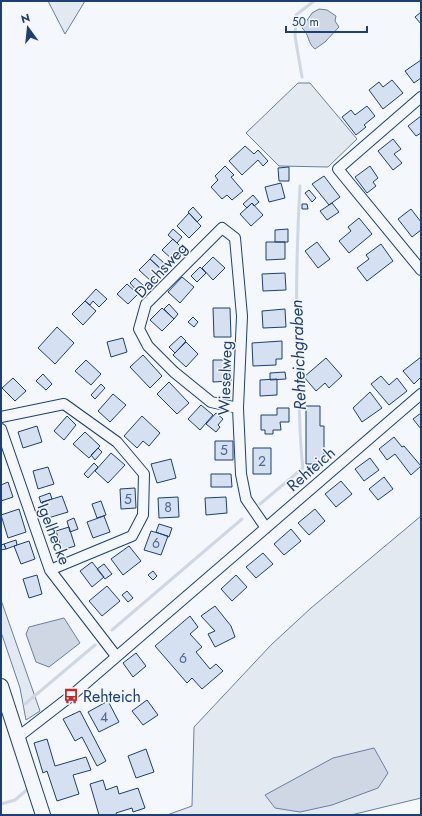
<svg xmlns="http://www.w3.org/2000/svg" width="422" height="816" viewBox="0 0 422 816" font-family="Jost,sans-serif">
  <rect width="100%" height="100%" fill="#f4f7fb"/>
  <!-- green -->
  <path fill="#e3e9f0" stroke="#687fa3" d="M48 1H85L65 34Z
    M298 83H310L357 139 328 167 279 166 246 133Z
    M421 516V798L351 815H167L192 806 194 727 271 645 311 608Z
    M1 600 40 711 26 720 20 688 1 632Z"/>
  <!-- water -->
  <path fill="#cfd7e4" stroke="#687fa3" d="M319 9 327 10 336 16 335 21 339 27 325 42 315 49C307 43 310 35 302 28L312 13Z
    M64 618 80 643 49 667 36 662 26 634 29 627Z
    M374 748 388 773 378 788 332 805 300 812 275 808 265 795 333 758Z"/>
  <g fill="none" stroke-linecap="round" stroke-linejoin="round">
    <!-- stream -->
    <path stroke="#cfd7e4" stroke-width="3" d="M302 77 295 36 296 15 314 1
      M260 504 303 468C300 446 300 423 299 401 295 329 296 258 300 186
      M112 630 242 519
      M25 704 95 645
      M1 804 15 800 29 788"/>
  </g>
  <!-- building -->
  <path fill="#d5e0f0" stroke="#1d3f73" d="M421 12V24L415 17Z
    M421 60V78L414 83 405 71Z
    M392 80 403 93 383 109 369 90 379 82 383 87Z
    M367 106 375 116 364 125 366 127 356 135 342 117 351 110 355 115Z
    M421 116V133L416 136 408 126Z
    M393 139 401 149 394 154 402 163 393 170 378 151Z
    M245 146 254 154 258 150 268 161 263 166 258 160 242 175 229 161Z
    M225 166 234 175 231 177 243 191 232 200 227 195 222 199 211 187 218 180 215 176Z
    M370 166 378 178 373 182 376 186 367 193 355 177Z
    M289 167V181H279L278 168Z
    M324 176 340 197 329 205 312 184Z
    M281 183 285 198 269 202 265 187Z
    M309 190 316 198 312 202 305 193Z
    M253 195 259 202 254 206 252 203 247 208 243 204Z
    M252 203 263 215 251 226 240 214Z
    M332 203 339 212 327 220 320 211Z
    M302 204H307L308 209H302Z
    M193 207 202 217 197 222 188 212Z
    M411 209 421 222V230L412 237 398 219Z
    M189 213 201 226 189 238 177 226Z
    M359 218 372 234 349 253 339 241 351 231 348 227Z
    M173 229 182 237 177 243 168 235Z
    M288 229V242H275V230Z
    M173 239 183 249 173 260 162 250Z
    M266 242H285V259L266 260Z
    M317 242 330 259 318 268 305 251Z
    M381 244 393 261 367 281 357 268 369 259 366 255Z
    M154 254 164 263 160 268 150 259Z
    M213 257 225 268 213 280 202 268Z
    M150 259 162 270 152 282 139 270Z
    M200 267 206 273 197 282 191 276Z
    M285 273 286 290 263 291 262 274Z
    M182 277 194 287 180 303 168 292Z
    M135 278 144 286 138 292 130 283Z
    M127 284 138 294 128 304 117 294Z
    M96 289 107 299 99 307 93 301 90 305 85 301Z
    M85 301 96 311 83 325 72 314Z
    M169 304 178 314 174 319 164 309Z
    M162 308 174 319 162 331 150 320Z
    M213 308H230L231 337H214Z
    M285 309 286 327 263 328 262 311Z
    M193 317 198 322 194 327 188 322Z
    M57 327 74 343 55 364 38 348Z
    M181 336 186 341 175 353 169 347Z
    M123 338 127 352 111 357 107 342Z
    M282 341V359H276V365L253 366 252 343Z
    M186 342 198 354 186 367 173 355Z
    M143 355 162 376 150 388 130 367Z
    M421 357V377L414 384 403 371Z
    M326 358 342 376 329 388 325 383 316 391 304 377Z
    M86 360 101 374 91 385 75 371Z
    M213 360H230L231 381 213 382Z
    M285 372 286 379 270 380V373Z
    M43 374 52 384 46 390 36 381Z
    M381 376 389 385 397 378 407 391 389 405 371 384Z
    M13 378 26 391 15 401 2 388Z
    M277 379V395L260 396V380Z
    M169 382 189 403 177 414 157 394Z
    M101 384 105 388 95 399 91 395Z
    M370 392 382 408 362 422 353 408Z
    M113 394 126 405 110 422 98 411Z
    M201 405 213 415 200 430 188 419Z
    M306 406H320V426H324V464H306Z
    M277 408H289V422H280L281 430H273V434H265V430H261V415H277Z
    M216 413 223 419 218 425 220 427 216 432 206 424Z
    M421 413V429L413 419Z
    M67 416 76 425 64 440 54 431Z
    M142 416 160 433 149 446 143 441 137 448 124 436Z
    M37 426 42 442 23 448 18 432Z
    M85 432 100 446 89 458 73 444Z
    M394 437 402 447 404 446 421 466 411 475 395 454 387 460 379 449Z
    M215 441H233V460H215Z
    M98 448 102 452 95 460 91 455Z
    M253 448H271V474H253Z
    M111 453 125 465 108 483 95 471Z
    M370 458 379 470 364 481 355 469Z
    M171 459 176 478 157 483 151 464Z
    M94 463 98 467 88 478 84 474Z
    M48 467 54 484 38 489 33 471Z
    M211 474H231L232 487H211Z
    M384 477 393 489 378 500 369 489Z
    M341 481 352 494 336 507 325 494Z
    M8 482 13 497 1 501V485Z
    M135 488 136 508 121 509 120 489Z
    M50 493 52 499 41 503 39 497Z
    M62 496 68 512 48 518 42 502Z
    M178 497 179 517 159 518 158 498Z
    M226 497 227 513 206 515 205 498Z
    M101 501 106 515 97 518 92 504Z
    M19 509 26 532 8 538 1 515Z
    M315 509 325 521 309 535 298 523Z
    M104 516 110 532 93 538 87 522Z
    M74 518 78 529 70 532 67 521Z
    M159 524 172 528 169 537 156 532Z
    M69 527 75 546 62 550 56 531Z
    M291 529 301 541 284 555 274 544Z
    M151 531 168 536 161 555 144 550Z
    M16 540 17 545 6 549 4 544Z
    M29 541 35 559 21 564 14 546Z
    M4 544 6 549 1 550V545Z
    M129 546 141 561 123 575 111 559Z
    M263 553 273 564 256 578 246 567Z
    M92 562 104 577 92 587 80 571Z
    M104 564 112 574 105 579 97 569Z
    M153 571 157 576 153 580 148 575Z
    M37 575 42 594 29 598 23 579Z
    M236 575 247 587 232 601 221 589Z
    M107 586 120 601 102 616 89 601Z
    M127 591 133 598 128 602 122 595Z
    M215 606 231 626 235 637 215 647 208 634 215 631 201 616Z
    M190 616 198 627 190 634 202 647 196 652 210 669 216 664 223 671 202 689 192 678 187 683 155 646Z
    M136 653 146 666 133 677 123 663Z
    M147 700 158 715 143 725 132 711Z
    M108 701 119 722 99 732 88 712Z
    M80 711 106 761 97 766 82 737 75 741 63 719Z
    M47 739 55 766 86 757 91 770 73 775 79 794 57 801 47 771 43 773 34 743Z
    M146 749 154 772 136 778 128 756Z
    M103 780 106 790 117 786 119 794 138 788 145 808 133 812 132 808 116 813 117 815H99L90 784Z"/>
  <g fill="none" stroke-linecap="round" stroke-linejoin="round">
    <!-- street casing -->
    <g stroke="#1d3f73" stroke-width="12">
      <path id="street" d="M421 97 338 169 421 270
        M238 408 211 402 174 372 148 346 139 329 146 304 222 228 235 238 242 316 238 408 241 474 246 499 266 528
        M1 417 64 404 117 442 144 474 143 515 132 536 50 570
        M1 429 50 570 116 656
        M18 737 71 696 421 394"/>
    </g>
    <!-- secondary casing -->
    <g stroke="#1d3f73" stroke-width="16">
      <path id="secondary" d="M1 686 43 815"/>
    </g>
    <!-- street -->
    <use href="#street" stroke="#f4f7fb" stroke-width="10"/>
    <!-- secondary -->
    <use href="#secondary" stroke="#f4f7fb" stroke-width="14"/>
  </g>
  <!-- icons -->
  <defs>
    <g id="bus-bare" transform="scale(1.2)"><path d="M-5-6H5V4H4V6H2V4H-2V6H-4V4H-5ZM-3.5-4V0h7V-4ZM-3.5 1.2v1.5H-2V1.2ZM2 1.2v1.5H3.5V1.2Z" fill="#c62828" stroke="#f4f7fb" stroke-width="2.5" paint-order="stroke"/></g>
  </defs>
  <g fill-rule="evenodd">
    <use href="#bus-bare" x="71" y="696"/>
  </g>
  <g text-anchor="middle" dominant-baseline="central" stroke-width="3" stroke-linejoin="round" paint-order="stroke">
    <!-- number labels -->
    <g font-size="14" fill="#4b6792">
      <text x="224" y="450">5</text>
      <text x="262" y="461">2</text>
      <text x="128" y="499">5</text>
      <text x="168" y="507">8</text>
      <text x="156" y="543">6</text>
      <text x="183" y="658">6</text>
      <text x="104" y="717">4</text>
    </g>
    <!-- street labels -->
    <g font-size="16" fill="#1d3f73" stroke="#f4f7fb">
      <text transform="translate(161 270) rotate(-47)">Dachsweg</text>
      <text transform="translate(225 378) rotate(-88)">Wieselweg</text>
      <text transform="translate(311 469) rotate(-41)">Rehteich</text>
      <text transform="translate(54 534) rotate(69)">Igelhecke</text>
    </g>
    <!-- poi labels -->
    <g font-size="16" fill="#1d3f73" stroke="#f4f7fb" text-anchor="start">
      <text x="83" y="696">Rehteich</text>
    </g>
    <!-- water labels -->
    <g font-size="17" font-style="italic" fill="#1d3f73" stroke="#f4f7fb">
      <text transform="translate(298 355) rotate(-92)">Rehteichgraben</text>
    </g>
  </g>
  <!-- border -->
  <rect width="422" height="816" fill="none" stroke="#1d3f73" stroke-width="4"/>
  <!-- north arrow -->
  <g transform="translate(28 28) rotate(345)" stroke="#f4f7fb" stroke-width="3" paint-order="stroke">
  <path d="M0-3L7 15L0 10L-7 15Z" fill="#1d3f73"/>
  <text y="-6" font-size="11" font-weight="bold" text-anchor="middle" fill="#1d3f73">N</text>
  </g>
  <!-- scale -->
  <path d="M286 26v6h81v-6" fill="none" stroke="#1d3f73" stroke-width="2"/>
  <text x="292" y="26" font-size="12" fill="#1d3f73" stroke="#f4f7fb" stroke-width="3" paint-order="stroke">50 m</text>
</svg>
